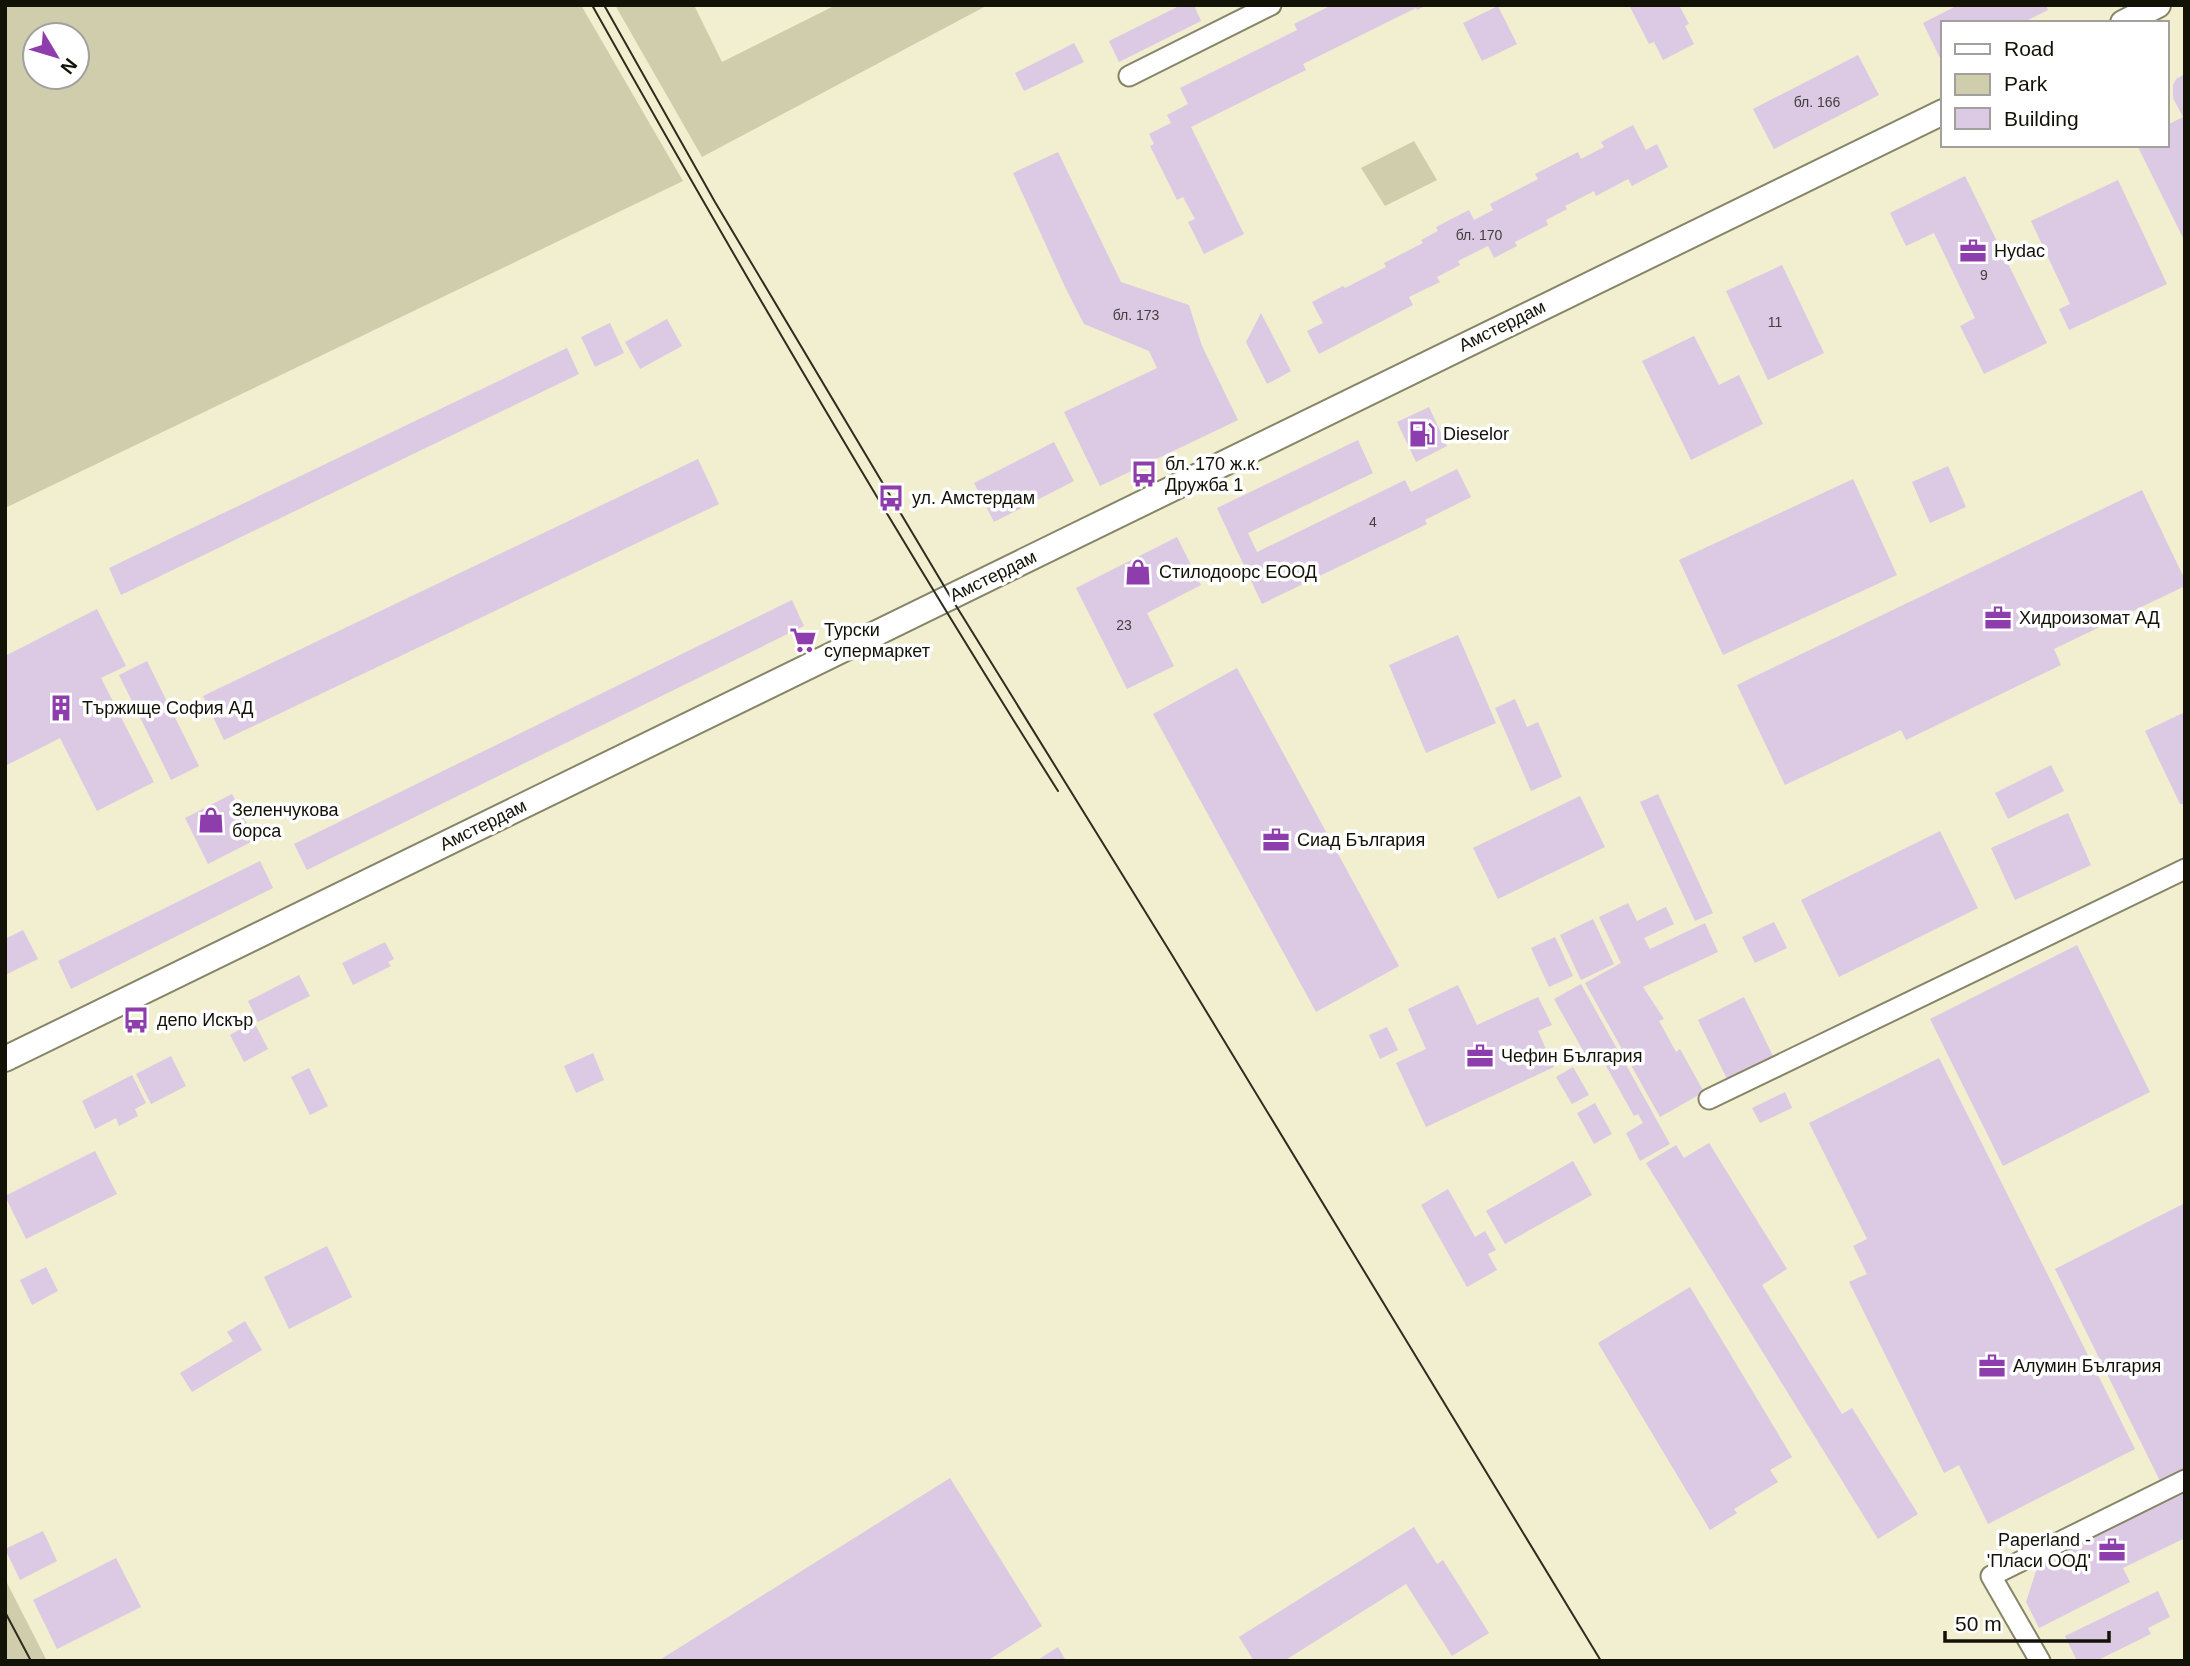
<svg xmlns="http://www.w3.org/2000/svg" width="2190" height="1666" viewBox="0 0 2190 1666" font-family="Arial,sans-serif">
  <rect width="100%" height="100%" fill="#f1efcf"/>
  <!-- green -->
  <path fill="#cfcdac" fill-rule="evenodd" d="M5 5H581L683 181 5 508ZM35 35H77V77H35Z
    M615 5H694L722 62 836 5H988L702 157Z
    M1414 141 1437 180 1385 206 1361 168Z
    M5 1579 47 1661H5Z"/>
  <!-- building -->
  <path fill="#dcc9e4" d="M1181 5H1194L1201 21 1119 62 1109 41Z
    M1332 5H1427L1417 10 1416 8 1303 64 1306 70 1191 127 1244 234 1204 254 1188 222 1195 219 1183 197 1177 200 1150 146 1154 144 1149 134 1171 123 1167 115 1188 104 1180 88 1297 30 1294 24Z
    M1629 5H1679L1689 24 1685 26 1694 44 1663 60 1654 42 1649 44Z
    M1958 5H2046L2048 10 2022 23H1943V64L1923 23Z
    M1498 6 1517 44 1482 61 1463 23Z
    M1074 43 1084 62 1024 91 1015 73Z
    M1858 55 1879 95 1774 149 1753 109Z
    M2185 74V242L2137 145H2167V125L2183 117 2173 98V85L2176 79Z
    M1633 125 1646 150 1657 144 1668 167 1632 186 1628 179 1596 196 1594 191 1569 204 1565 206 1567 209 1546 220 1548 225 1515 242 1517 246 1494 258 1488 246 1458 261 1460 265 1437 277 1440 282 1409 297 1413 305 1319 354 1307 331 1323 323 1312 302 1343 286 1345 288 1386 267 1384 263 1423 243 1421 240 1438 231 1436 227 1469 210 1474 220 1493 210 1490 204 1538 179 1535 174 1578 152 1581 159 1604 147 1601 142Z
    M1058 152 1121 282 1189 305 1202 346 1238 420 1100 486 1064 412 1157 368 1149 351 1084 324 1066 289 1013 173Z
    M1965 176 2047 343 1984 374 1960 326 1975 318 1934 233 1906 246 1890 213Z
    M2118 180 2167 284 2069 330 2059 309 2070 304 2031 221Z
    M1782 265 1824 353 1768 380 1726 291Z
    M1261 313 1291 371 1267 384 1246 342Z
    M667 319 682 346 640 369 625 342Z
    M610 323 624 353 595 367 581 337Z
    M1694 336 1719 385 1739 375 1763 424 1691 460 1642 361Z
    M567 348 579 374 121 595 109 568Z
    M1429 407 1447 446 1416 462 1397 422Z
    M1358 440 1373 473 1248 533 1257 552 1405 480 1411 492 1457 469 1471 497 1425 520 1427 524 1262 604 1217 508Z
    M1054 442 1074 481 994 522 974 483Z
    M698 459 719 504 224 740 203 696Z
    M1948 466 1966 507 1930 523 1912 482Z
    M1853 479 1897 575 1723 655 1679 560Z
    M2142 490 2185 580V586L2054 649 2061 665 1906 740 1901 730 1785 785 1737 685Z
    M1177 537 1201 585 1147 613 1174 666 1127 689 1076 588Z
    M792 600 804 626 307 870 294 844Z
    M97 609 126 666 101 678 154 782 97 811 60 738 5 766V656Z
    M1458 635 1496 723 1426 753 1389 665Z
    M147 661 199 766 171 780 119 675Z
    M1237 668 1399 966 1316 1012 1153 714Z
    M1515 699 1527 727 1538 722 1562 777 1531 791 1495 708Z
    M2185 712V804H2180L2145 731Z
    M2051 765 2064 791 2008 819 1995 793Z
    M232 794 255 840 208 864 185 818Z
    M1658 794 1713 913 1695 921 1640 802Z
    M1580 796 1605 847 1498 899 1473 848Z
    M2068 813 2091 865 2015 900 1991 848Z
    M1940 831 1978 908 1839 977 1801 900Z
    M260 861 273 888 71 989 58 961Z
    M1628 903 1637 921 1666 907 1674 924 1644 938 1650 949 1705 923 1718 952 1643 987 1664 1019 1659 1021 1676 1052 1680 1049 1704 1092 1660 1117 1585 983 1621 963 1599 917Z
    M1593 919 1614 964 1581 980 1560 935Z
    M1774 922 1787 948 1755 963 1742 937Z
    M23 930 38 959 5 975V939Z
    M1555 937 1573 976 1549 987 1531 948Z
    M385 942 394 959 388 962 391 966 353 985 342 963Z
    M2077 945 2150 1092 2003 1166 1930 1019Z
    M299 975 310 996 258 1022 248 1001Z
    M1581 984 1670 1144 1640 1161 1626 1133 1643 1123 1638 1114 1634 1116 1601 1057 1590 1063 1554 999Z
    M1458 985 1477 1025 1538 997 1552 1025 1538 1031 1554 1067 1426 1127 1396 1063 1426 1049 1408 1009Z
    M1744 997 1773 1056 1727 1079 1698 1020Z
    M254 1022 268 1049 244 1062 230 1035Z
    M1387 1027 1398 1050 1380 1059 1369 1035Z
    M593 1053 604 1080 576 1093 564 1066Z
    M171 1056 186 1086 151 1104 136 1074Z
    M1939 1058 2135 1449 1988 1524 1959 1465 1944 1473 1849 1282 1867 1274 1853 1246 1867 1239 1809 1123Z
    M1573 1067 1589 1095 1572 1104 1556 1077Z
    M309 1068 328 1106 310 1115 291 1077Z
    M132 1075 146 1103 135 1109 138 1116 119 1126 116 1118 95 1129 82 1101Z
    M1785 1092 1792 1108 1760 1123 1752 1108Z
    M1595 1103 1612 1134 1594 1144 1577 1113Z
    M1709 1143 1787 1269 1762 1285 1842 1414 1852 1408 1918 1514 1878 1539 1646 1163 1676 1145 1684 1158Z
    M95 1151 117 1194 26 1239 5 1196Z
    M1573 1161 1592 1195 1505 1244 1486 1211Z
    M1448 1189 1475 1237 1485 1231 1496 1250 1488 1254 1497 1270 1467 1287 1421 1205Z
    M2185 1203V1473L2162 1485 2055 1269Z
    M327 1246 352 1297 289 1329 264 1277Z
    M46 1267 58 1291 32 1305 20 1280Z
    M1690 1287 1792 1457 1770 1470 1778 1482 1734 1509 1737 1513 1710 1530 1598 1343Z
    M245 1321 262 1350 192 1392 180 1373 233 1341 227 1332Z
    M950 1478 1042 1626 987 1661H658Z
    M2185 1490V1538L2123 1568 2130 1582 2039 1628 2026 1602 2039 1562Z
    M1414 1527 1437 1564 1443 1560 1489 1633 1452 1656 1406 1584 1284 1661H1254L1239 1637Z
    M43 1531 57 1561 20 1580 5 1549Z
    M116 1558 141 1607 57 1649 33 1600Z
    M2158 1591 2170 1617 2148 1628 2151 1634 2096 1661H2077L2065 1636Z
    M1058 1647 1066 1661H1036Z"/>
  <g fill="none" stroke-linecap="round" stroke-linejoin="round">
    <!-- minor casing -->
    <g stroke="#868568" stroke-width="23">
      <path id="minor" d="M1129 76 1271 5
        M1709 1099 2185 869
        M2040 1661 1991 1576 2185 1480"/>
    </g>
    <!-- tertiary casing -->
    <g stroke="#868568" stroke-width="28">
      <path id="tertiary" d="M2123 23 2158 5
        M5 1059 1943 112"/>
    </g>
    <!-- minor -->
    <use href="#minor" stroke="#fff" stroke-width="19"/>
    <!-- tertiary -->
    <use href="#tertiary" stroke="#fff" stroke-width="24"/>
    <!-- tram -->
    <path stroke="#2e2d20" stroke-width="2" d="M592 5C741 271 895 533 1058 791
      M604 5 715 202 950 596 1172 955 1601 1661
      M5 1612 31 1661"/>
  </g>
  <!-- icons -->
  <defs>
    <g id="office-bare" transform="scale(2.1)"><path d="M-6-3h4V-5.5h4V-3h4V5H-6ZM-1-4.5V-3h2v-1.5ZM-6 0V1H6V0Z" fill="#8e3dac" stroke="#fff" stroke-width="2.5" paint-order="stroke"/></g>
    <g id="fuel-bare" transform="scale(2.1)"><path d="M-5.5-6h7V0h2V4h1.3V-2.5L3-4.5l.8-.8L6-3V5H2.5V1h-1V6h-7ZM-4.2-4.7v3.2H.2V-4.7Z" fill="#8e3dac" stroke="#fff" stroke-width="2.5" paint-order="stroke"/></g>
    <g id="bus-bare" transform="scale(2.1)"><path d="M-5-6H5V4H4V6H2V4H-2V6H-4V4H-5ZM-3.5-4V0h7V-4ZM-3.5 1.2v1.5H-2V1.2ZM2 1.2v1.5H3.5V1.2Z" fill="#8e3dac" stroke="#fff" stroke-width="2.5" paint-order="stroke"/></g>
    <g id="shop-bare" transform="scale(2.1)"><path d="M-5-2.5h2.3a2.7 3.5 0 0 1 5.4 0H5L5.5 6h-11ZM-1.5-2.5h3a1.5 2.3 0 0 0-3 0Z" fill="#8e3dac" stroke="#fff" stroke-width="2.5" paint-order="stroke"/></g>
    <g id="supermarket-bare" transform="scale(2.1)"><path d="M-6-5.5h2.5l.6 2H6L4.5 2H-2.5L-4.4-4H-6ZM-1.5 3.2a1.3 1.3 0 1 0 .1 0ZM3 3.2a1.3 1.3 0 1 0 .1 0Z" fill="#8e3dac" stroke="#fff" stroke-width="2.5" paint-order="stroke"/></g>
    <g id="building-bare" transform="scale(2.1)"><path d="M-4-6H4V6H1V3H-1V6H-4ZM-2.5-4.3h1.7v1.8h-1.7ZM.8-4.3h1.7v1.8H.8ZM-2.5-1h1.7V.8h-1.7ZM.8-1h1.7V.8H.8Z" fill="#8e3dac" stroke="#fff" stroke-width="2.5" paint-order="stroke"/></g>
  </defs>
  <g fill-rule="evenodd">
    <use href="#office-bare" x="1973" y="251"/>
    <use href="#fuel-bare" x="1422" y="434"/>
    <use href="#bus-bare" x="1144" y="474"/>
    <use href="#bus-bare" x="891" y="498"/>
    <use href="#shop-bare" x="1138" y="572"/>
    <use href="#office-bare" x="1998" y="618"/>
    <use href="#supermarket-bare" x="803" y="640"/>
    <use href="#building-bare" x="61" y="708"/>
    <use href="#shop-bare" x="211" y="820"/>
    <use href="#office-bare" x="1276" y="840"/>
    <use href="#bus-bare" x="136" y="1020"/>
    <use href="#office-bare" x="1480" y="1056"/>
    <use href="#office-bare" x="1992" y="1366"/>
    <use href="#office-bare" x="2112" y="1550"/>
  </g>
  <g text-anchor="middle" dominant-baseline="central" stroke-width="7" stroke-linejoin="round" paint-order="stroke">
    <!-- number labels -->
    <g font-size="14" fill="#45403e">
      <text x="1817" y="102">бл. 166</text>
      <text x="1479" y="235">бл. 170</text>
      <text x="1984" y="275">9</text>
      <text x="1136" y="315">бл. 173</text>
      <text x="1775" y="322">11</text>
      <text x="1373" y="522">4</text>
      <text x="1124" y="625">23</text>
    </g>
    <!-- poi labels -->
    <g font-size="18" fill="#131207" stroke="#fff" text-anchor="start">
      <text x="1994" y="251">Hydac</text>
      <text x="1443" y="434">Dieselor</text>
      <text x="1165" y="464">бл. 170 ж.к.<tspan x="1165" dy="21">Дружба 1</tspan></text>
      <text x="912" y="498">ул. Амстердам</text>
      <text x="1159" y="572">Стилодоорс ЕООД</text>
      <text x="2019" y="618">Хидроизомат АД</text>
      <text x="824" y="630">Турски<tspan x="824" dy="21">супермаркет</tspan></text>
      <text x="82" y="708">Тържище София АД</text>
      <text x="232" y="810">Зеленчукова<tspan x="232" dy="21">борса</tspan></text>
      <text x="1297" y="840">Сиад България</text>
      <text x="157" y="1020">депо Искър</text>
      <text x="1501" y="1056">Чефин България</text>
      <text x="2013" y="1366">Алумин България</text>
      <text x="2091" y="1540" text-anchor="end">Paperland -<tspan x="2091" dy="21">'Пласи ООД'</tspan></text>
    </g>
    <!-- street labels -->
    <g font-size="18" fill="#131207" stroke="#fff">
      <text transform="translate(1502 326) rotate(-26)">Амстердам</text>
      <text transform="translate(993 576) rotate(-26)">Амстердам</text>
      <text transform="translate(483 825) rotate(-26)">Амстердам</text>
    </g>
  </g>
  <!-- border -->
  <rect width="2190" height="1666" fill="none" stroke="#131207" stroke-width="14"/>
  <!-- legend -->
  <rect x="1941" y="21" width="228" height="126" fill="#ffffff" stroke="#a1a09c" stroke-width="2"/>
  <rect x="1955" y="44" width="35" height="10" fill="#ffffff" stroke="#a1a09c" stroke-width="2"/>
  <text x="2004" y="56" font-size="21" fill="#131207">Road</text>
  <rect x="1955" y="74" width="35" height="21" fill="#cfcdac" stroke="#a1a09c" stroke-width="2"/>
  <text x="2004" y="91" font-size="21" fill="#131207">Park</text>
  <rect x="1955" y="108" width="35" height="21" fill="#dcc9e4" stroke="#a1a09c" stroke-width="2"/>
  <text x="2004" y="126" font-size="21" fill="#131207">Building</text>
  <!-- north arrow -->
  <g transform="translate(56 56) rotate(128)"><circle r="33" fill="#ffffff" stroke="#a1a09c" stroke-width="2"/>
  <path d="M0-5L12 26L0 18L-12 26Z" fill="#8e3dac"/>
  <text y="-10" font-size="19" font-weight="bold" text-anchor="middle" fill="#131207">N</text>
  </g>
  <!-- scale -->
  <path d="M1945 1631v10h164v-10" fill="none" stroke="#131207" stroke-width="3.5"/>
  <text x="1955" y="1631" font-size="21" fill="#131207" stroke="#ffffff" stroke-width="5" paint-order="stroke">50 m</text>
</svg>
